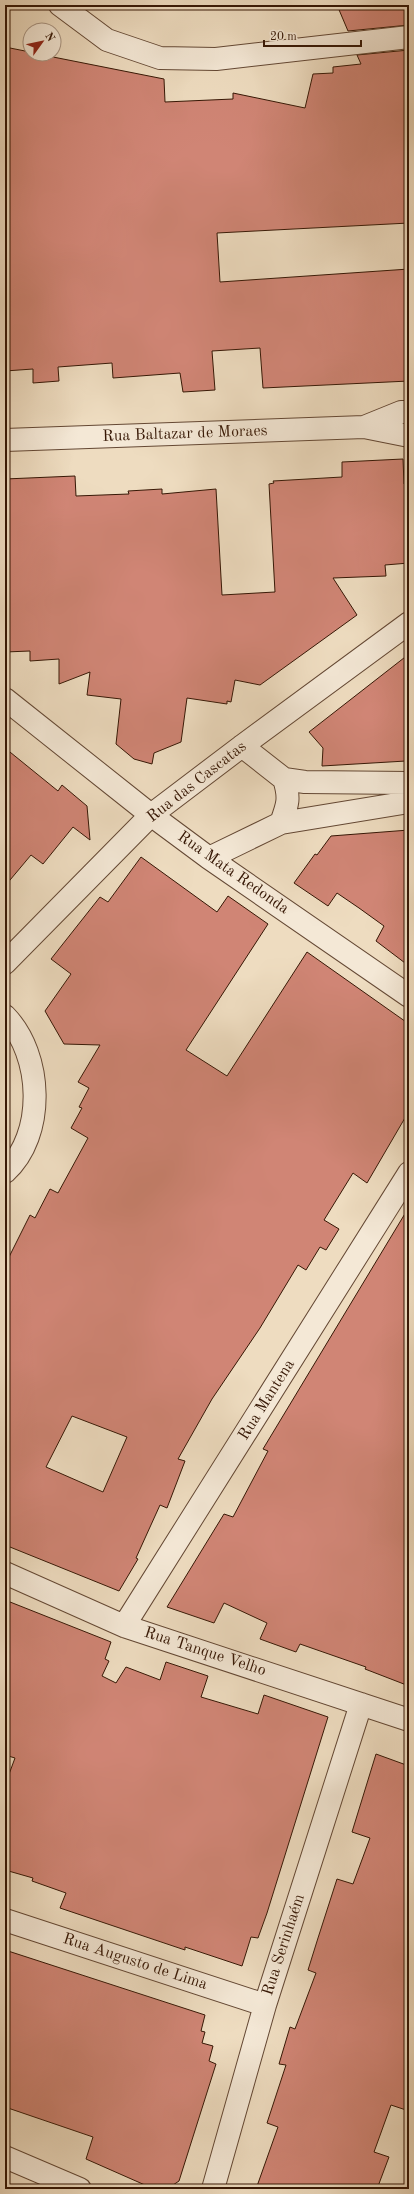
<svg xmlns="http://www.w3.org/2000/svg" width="414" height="2194" viewBox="0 0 414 2194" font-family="'Old Standard TT',serif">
  <rect width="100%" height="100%" fill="#eedcc0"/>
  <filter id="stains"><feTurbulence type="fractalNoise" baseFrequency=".005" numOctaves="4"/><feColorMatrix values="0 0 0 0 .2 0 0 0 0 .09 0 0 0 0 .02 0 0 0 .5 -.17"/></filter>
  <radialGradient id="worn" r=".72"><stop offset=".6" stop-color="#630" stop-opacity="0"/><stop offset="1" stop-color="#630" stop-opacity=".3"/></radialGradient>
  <!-- building -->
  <path fill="#d08575" stroke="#361705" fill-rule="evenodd" d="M337 5H409V25L348 31Z
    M5 47 30 52V54H38L164 79 165 102 233 99V93L305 108 313 74 333 73V67L361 64 357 55 409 50V87H405L407 161H409V223L217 233 220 282 409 269V381L263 388 260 348 212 351 215 390 183 392 180 373 113 378 112 363 58 367 59 381 33 383V369L5 371Z
    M403 459 404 484H409V563L385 565 386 576 333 578 357 615 260 685 235 680 231 702 227 701V704L187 698 181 742 154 753 152 764 134 759 116 744 121 699 87 695 90 672 59 684V659L30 661V651L5 652V479L75 476 76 496 129 494 128 491 162 489V494L216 489 222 595 275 592 269 484 274 483 273 481 342 477V462Z
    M409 654V745L406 761 322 766 323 748 309 732Z
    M5 748 58 791 62 785 87 806 90 840 73 827 43 864 31 855 5 886Z
    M409 830V966L376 941 384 926 359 908 337 893 328 906 294 883 315 854 317 855 331 836Z
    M141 857 217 912 228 896 268 924 186 1050 227 1076 307 952 409 1024V1111L367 1183 353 1173 324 1220 339 1229 326 1250 320 1247 306 1270 298 1265 260 1328 212 1399 178 1459 185 1461 167 1508 160 1505 136 1558 138 1559 119 1591 5 1545V1265L30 1215 35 1218 50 1189 58 1193 88 1138 71 1128 82 1108 79 1107 89 1088 78 1082 100 1045 64 1044 45 1011 71 974 51 959 100 897 108 902ZM72 1416 127 1437 103 1492 46 1467Z
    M409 1207V1686L365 1669 366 1667 300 1644 296 1652 260 1639 267 1623 224 1603 214 1623 167 1607 224 1514 233 1517 268 1451 263 1449Z
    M5 1600 111 1642 105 1659 109 1661 102 1676 116 1683 126 1667 160 1680 166 1662 208 1676 201 1697 258 1714 264 1695 328 1717 267 1913 258 1938 251 1937 242 1966 185 1947V1950L60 1908 66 1893 32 1881 33 1878 5 1870V1785L15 1758 5 1755Z
    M376 1754 409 1766V2111L391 2105 374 2152 389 2157 377 2189H256L278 2127 267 2123 286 2065 279 2064 290 2027 295 2029 316 1973 308 1970 318 1938 337 1879 353 1884 370 1838 352 1832Z
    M5 1950 205 2015 201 2031 205 2032 202 2043 213 2046 209 2061 216 2064 179 2181 167 2189H154L86 2159 93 2137 5 2107Z"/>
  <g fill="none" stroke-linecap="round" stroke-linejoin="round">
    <!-- minor casing -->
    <g stroke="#644834" stroke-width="24">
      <path id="minor" d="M60 5 107 40 160 58 216 59 409 37
        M364 427 401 412H409
        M5 440 364 427 409 436
        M5 699 151 815 209 858 409 996
        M242 746 284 779 305 782 409 783
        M281 823C288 804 290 798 284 779
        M209 858 281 823 409 802
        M5 963 151 815 242 746 409 623
        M5 1016C43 1055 46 1135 5 1172
        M5 1573 124 1626 409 1720
        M124 1626 409 1173
        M5 1920 265 2005
        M5 2157 80 2189
        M213 2189 265 2005 361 1704"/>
    </g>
    <!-- minor -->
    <use href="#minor" stroke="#f4e8d6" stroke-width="22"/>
  </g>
  <g text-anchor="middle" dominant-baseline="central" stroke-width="3" stroke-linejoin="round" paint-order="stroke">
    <!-- street labels -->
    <g font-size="16" fill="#361705" stroke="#f4e8d6">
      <text transform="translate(185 434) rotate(-2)">Rua Baltazar de Moraes</text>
      <text transform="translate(197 782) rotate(-38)">Rua das Cascatas</text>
      <text transform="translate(233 873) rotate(35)">Rua Mata Redonda</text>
      <text transform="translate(267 1400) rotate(-58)">Rua Mantena</text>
      <text transform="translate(205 1652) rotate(18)">Rua Tanque Velho</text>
      <text transform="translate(284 1945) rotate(-72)">Rua Serinhaém</text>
      <text transform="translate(135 1962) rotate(18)">Rua Augusto de Lima</text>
    </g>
  </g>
  <!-- margin -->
  <rect width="414" height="2194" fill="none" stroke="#eedcc0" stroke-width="20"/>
  <rect x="6" y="6" width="402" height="2182" fill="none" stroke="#361705" stroke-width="2"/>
  <rect x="10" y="10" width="394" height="2174" fill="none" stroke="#361705"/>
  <!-- north arrow -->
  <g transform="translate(42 42) rotate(57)"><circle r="19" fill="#f4e8d6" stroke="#a89482"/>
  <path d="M0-3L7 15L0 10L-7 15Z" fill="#8f2418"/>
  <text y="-6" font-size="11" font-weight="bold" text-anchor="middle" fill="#361705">N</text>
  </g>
  <!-- scale -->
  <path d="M264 40v6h97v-6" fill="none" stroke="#361705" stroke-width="2"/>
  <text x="270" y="40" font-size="12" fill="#361705" stroke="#f4e8d6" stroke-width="3" paint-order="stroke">20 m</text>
  <rect width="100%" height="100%" filter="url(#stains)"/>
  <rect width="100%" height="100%" fill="url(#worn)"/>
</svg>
